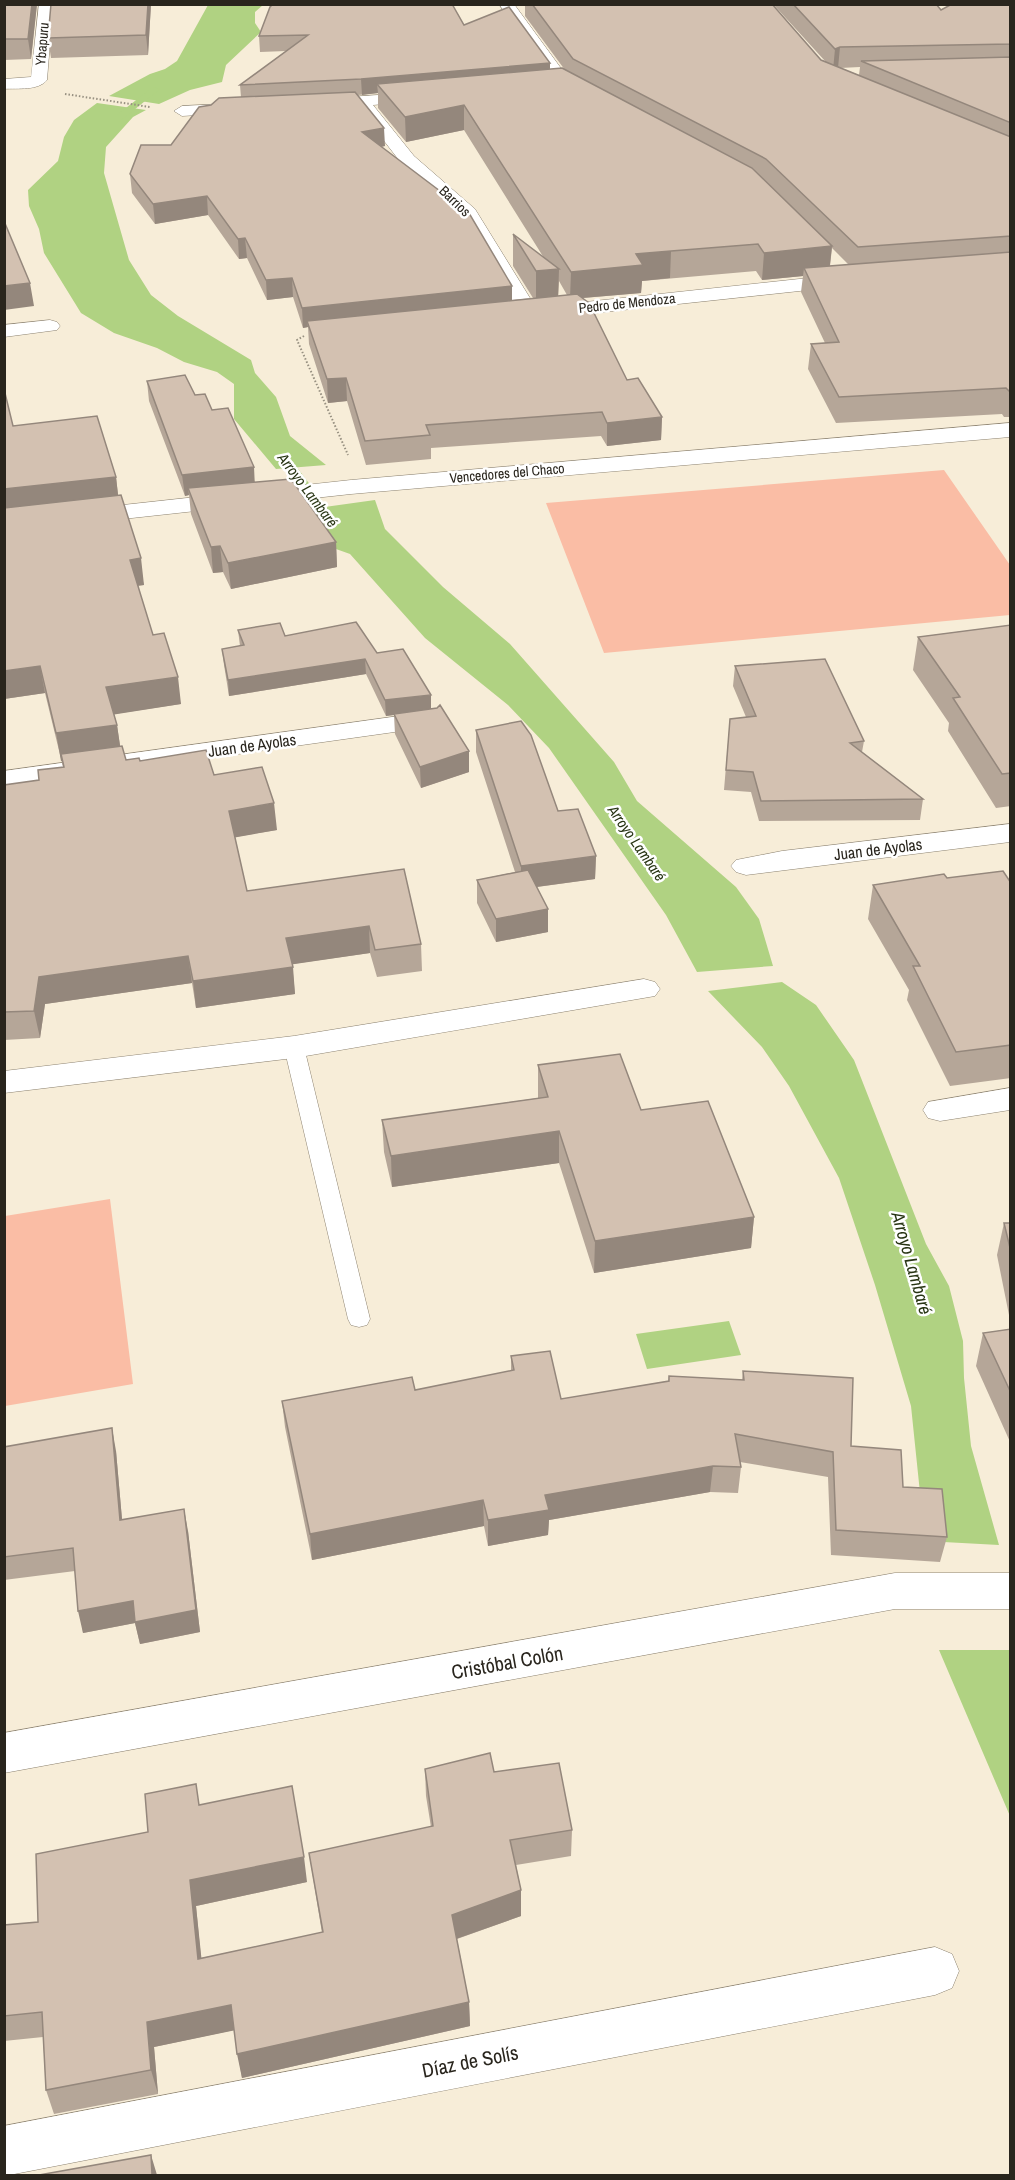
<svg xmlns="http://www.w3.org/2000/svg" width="1015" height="2180" viewBox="0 0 1015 2180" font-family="'Archivo Narrow',sans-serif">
  <rect width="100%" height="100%" fill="#f7edd8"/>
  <!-- green -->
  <path fill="#fabda5" d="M944 470 1010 565V615L604 653 546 503Z
    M110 1199 133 1384 5 1406V1216Z"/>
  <!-- water -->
  <path fill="#b0d282" d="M208 5H263L255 12V23L261 32 226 65 222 82 190 90 159 104 109 96 150 74 165 69 177 61Z
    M97 103 146 110 133 117 106 147 104 173 129 260 151 295 178 316 251 360 255 373 276 397 290 436 326 465 276 469 234 419V384L217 372 184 362 157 348 114 333 81 313 44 253 39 229 29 206 28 190 58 161 64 137 74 120Z
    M375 500 385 529 443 587 510 644 614 762 637 801 736 887 759 919 773 966 697 972 666 915 549 748 508 705 425 638 350 554 336 549 296 511Z
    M782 982 816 1005 854 1060 926 1244 949 1286 963 1341 964 1378 971 1446 999 1545 925 1541 911 1406 875 1285 839 1178 789 1086 762 1047 708 991Z
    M729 1321 741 1355 647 1369 636 1334Z
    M939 1650H1010V1816Z"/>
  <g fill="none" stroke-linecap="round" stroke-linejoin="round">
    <!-- stream -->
    <path fill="#b0d282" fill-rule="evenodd" d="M153 87 160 89 119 122H113V118Z
      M276 450H284L338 522V526H330L276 454Z"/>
    <!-- service casing -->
    <g stroke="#8c8270" stroke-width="1">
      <path id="service" d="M294 1041 301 1043 304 1047 370 1319 367 1325 359 1327 351 1325 348 1319 284 1047 287 1043Z"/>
    </g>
    <!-- minor casing -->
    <g stroke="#8c8270" stroke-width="1">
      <path id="minor" d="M39 4H53L47 80C38 91 18 88 4 89V79L31 77Z
        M499 4H514L571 82 595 96 593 99H581L559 88Z
        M423 92 429 94 431 97 429 100 373 105 414 156 475 209 538 311 541 308 548 306 846 274 853 276 856 280 853 284 846 286 548 318 540 314 537 318H523L462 216 402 164 357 106 319 109 311 104 319 99Z
        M243 103 249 104 251 108 249 112 182 116 174 111 182 106Z
        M50 320 57 322 60 326 57 330 4 337V325Z
        M428 712 437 714 441 720 437 726 4 787V771Z
        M1010 824V842L746 875 736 872 731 866 736 860 782 851Z
        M644 979 655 982 660 989 655 996 294 1058 4 1093V1071L294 1036Z
        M1010 1088V1110L940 1121 928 1118 923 1110 928 1102Z
        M935 1947 952 1954 959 1971 952 1988 935 1995 4 2176V2126Z"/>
    </g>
    <!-- tertiary casing -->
    <g stroke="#8c8270" stroke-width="1">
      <path id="tertiary" d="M1010 423V437L351 494 4 532V518L351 480Z
        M895 1573H1010V1609H895L4 1773V1733Z"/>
    </g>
    <!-- path -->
    <path stroke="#979081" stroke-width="2" stroke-dasharray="1.5 2" stroke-linecap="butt" d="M65 94 150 107
      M304 336 297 340 348 455"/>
    <!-- service -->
    <use href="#service" fill="#fff" fill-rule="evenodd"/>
    <!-- minor -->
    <use href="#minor" fill="#fff" fill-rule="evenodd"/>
    <!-- tertiary -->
    <use href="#tertiary" fill="#fff" fill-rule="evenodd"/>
  </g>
  <!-- wall -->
  <path fill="#b5a698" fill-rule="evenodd" d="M4 4H37L31 59 4 60Z
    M151 4 148 55 51 58 48 38Z
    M525 4H772L821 60 825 61 773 4H936L941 10 1011 4V417H1004L1002 414 836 423 808 369 811 344 825 343 801 292 803 276 762 280 756 271 642 281 641 293 583 298 627 380 662 417 661 440 607 446 601 436 431 448V459L366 465 347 401 328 403 309 344 308 327 303 328 293 297 267 300 247 258 239 259 208 215 155 224 132 193 130 174 241 97 240 85 286 51 260 52 259 36 464 25 550 63V69L565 70 525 16ZM860 67 859 75 840 68ZM378 93V108L406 142 464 130 544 258 513 234V266L533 298 512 300V286L381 147 385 146 358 95ZM832 248 849 265 830 266ZM559 281 567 295 558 296Z
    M147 381 195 395 212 410 255 482 336 542 337 567 231 589 223 572 213 573 191 514 189 495 185 496 149 401Z
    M4 389 13 426 116 477 118 495 144 585 138 586 153 635 181 704 114 714 117 725 120 746 126 760 140 761 214 775 277 830 235 837 247 891 404 869 421 944 422 971 377 977 370 953 292 964 295 994 196 1008 192 983 45 1004 40 1038 4 1040V785L39 780 63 767 45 693 4 699Z
    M1011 625V806L996 808 948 731 949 723 913 670 918 637Z
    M238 630 285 636 377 653 431 708 469 772 421 788 395 734 394 715 386 716 366 674 229 696 224 665 222 649 240 646Z
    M735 666 864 741 862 752 923 799 920 820 759 821 751 792 724 790 730 719 746 717 733 686Z
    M476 730 558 811 596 856 595 879 537 887 548 932 496 942 477 903V880L515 872 476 752Z
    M947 878 1011 883V1078L950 1086 907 1000 909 990 868 919 873 885Z
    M538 1065 641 1110 754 1217 751 1248 594 1273 559 1163 392 1187 384 1152 382 1120 538 1098Z
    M1004 1223H1011V1325L997 1255Z
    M1011 1329V1444L976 1366 983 1333Z
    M511 1356 561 1399 668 1381 669 1376 742 1380 743 1371 851 1446 903 1487 947 1537 940 1562 831 1555 828 1477 740 1462 741 1467 738 1493 710 1492 549 1520 548 1535 488 1546 484 1526 312 1560 285 1427 282 1401 415 1390 511 1371Z
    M4 1447 116 1451 122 1519 188 1531 200 1632 140 1644 135 1623 83 1633 75 1571 4 1580Z
    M425 1769 494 1772 572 1830 571 1856 516 1865 521 1890V1916L457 1939 469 2002 470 2026 242 2078 234 2030 154 2047 158 2094 54 2114 46 2090 43 2037 4 2041V1925L38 1922 148 1832 200 1804 307 1882 196 1906 201 1958 322 1933 309 1853 431 1827 426 1796Z"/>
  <!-- shaded-wall -->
  <path fill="#94877c" d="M32 4H37L31 59 28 39Z
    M148 4H151L148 55 146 35Z
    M840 47 838 68 833 70 835 49Z
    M550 63V79L377 84 378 93 362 95 361 79Z
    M464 105V130L406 142 405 117Z
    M384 128 385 146 363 150 362 132Z
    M207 196 208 215 155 224 153 204Z
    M245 238 247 258 239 259 238 239Z
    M832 246 829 273 804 268 803 276 762 280 764 253Z
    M671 251 670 278 642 281 641 293 570 299 571 272 636 254Z
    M559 269 558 301 536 304V271Z
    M292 278 293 297 267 300 266 280Z
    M30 283 34 306 4 310V286Z
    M512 286V306L307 321 308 327 303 328 302 308Z
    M346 378 347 401 328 403 327 379Z
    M662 417 661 440 607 446V423Z
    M254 467 255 488H188L189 495 185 496 182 475Z
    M116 477 119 503 4 516V489Z
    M336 542 337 567 231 589 228 563Z
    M220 546 223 572 213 573 211 547Z
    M141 558 144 585 133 586 130 560Z
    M365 659 366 674 229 696 228 680Z
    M40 666 45 693 4 699V671Z
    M178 677 181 704 111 715 106 687Z
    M431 695V710L386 716 385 700Z
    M117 725 121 752 61 761 56 733Z
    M469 751V772L421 788 420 767Z
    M274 803 277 830 232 838 229 811Z
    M596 856 595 879 521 889V866Z
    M548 909V932L496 942V919Z
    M369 926 370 953 288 965 286 938Z
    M188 956 192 983 45 1004 40 1038 34 1011 39 977Z
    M293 967 295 994 196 1008 193 981Z
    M559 1131V1163L392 1187 391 1156Z
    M754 1217 751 1248 594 1273 595 1241Z
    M112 1428 116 1451 124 1542 120 1520Z
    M713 1466 710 1492 549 1520 548 1535 488 1546V1520L545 1495Z
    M483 1500 484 1526 312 1560 310 1534Z
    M184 1509 188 1531 200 1632 140 1644 135 1623 83 1633 78 1611Z
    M304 1857 307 1882 196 1906 204 1983 198 1959 190 1880Z
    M521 1890V1916L453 1940 452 1915Z
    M469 2002 470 2026 242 2078 237 2054Z
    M231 2005 236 2030 154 2047 158 2094 151 2070 147 2022Z
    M151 2155 157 2175H152Z"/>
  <!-- building -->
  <path fill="#d3c1b1" stroke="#94877c" stroke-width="1.5" d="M4 4H32L28 39H4Z
    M51 4H148L146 35 48 38Z
    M273 4H452L464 25 509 7 550 63 361 79 240 85 308 35 259 36 270 7Z
    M532 4H772L821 60 1011 137V236L858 247 766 159 573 59Z
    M793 4H936L941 10 952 4H1011V44L840 47 835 49Z
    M1011 57V123L861 61Z
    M562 68 752 168 832 246 764 253 758 244 671 251 636 254 643 265 571 272 464 105 405 117 377 84Z
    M355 92 384 128 362 132 469 213 512 286 302 308 292 278 266 280 245 238 238 239 207 196 153 204 130 174 141 145H171L199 107 211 105 219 98Z
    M4 221 30 283 4 286Z
    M513 234 559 269 536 271Z
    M1011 252V391H1009L1006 388 839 397 811 344 839 342 804 268Z
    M577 294 589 303 627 380 638 378 662 417 607 423 602 412 426 425 430 435 365 441 346 378 327 379 307 321Z
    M185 375 195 395 205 394 212 410 228 408 254 467 182 475 147 381Z
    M4 389 13 426 97 416 116 477 4 489Z
    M291 479 336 542 228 563 220 546 211 547 188 488Z
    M121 495 141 558 130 560 153 635 164 633 178 677 106 687 117 725 56 733 40 666 4 671V508Z
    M356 622 377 653 403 649 431 695 385 700 365 659 228 680 222 649 244 645 238 630 280 623 285 636Z
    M1011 625V773L1002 774 953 698 960 697 918 637Z
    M825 659 864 741 850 743 923 799 761 801 753 772 726 770 730 719 756 716 735 666Z
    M440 705 469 751 420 767 394 714 437 708Z
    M521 721 531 735 558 811 578 809 596 856 521 866 476 730Z
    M122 746 126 760 139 758 140 761 206 750 214 775 262 767 274 803 229 811 247 891 404 869 421 944 375 950 369 926 286 938 293 967 193 981 188 956 39 977 34 1011 4 1012V785L39 780 38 770 64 767 61 754Z
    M528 870 548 909 496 919 477 880Z
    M1003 871 1011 883V1045L956 1052 913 966H920L873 885 944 874 947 878Z
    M620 1054 641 1110 708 1101 754 1217 595 1241 559 1131 391 1156 382 1120 548 1097 538 1065Z
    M1004 1223H1011V1252Z
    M1011 1329V1393L983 1333Z
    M550 1351 561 1399 669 1381V1376L744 1380 743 1371 853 1378 851 1446 901 1450 903 1487 942 1489 947 1537 836 1530 833 1452 735 1434 741 1467 713 1466 545 1495 549 1510 488 1520 483 1500 310 1534 282 1401 412 1377 415 1390 514 1370 511 1356Z
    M112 1428 120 1520 184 1509 196 1610 135 1622 133 1601 78 1611 73 1548 4 1557V1447Z
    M490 1753 494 1772 559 1763 572 1830 510 1840 521 1890 452 1915 469 2002 237 2054 231 2005 147 2022 151 2070 46 2090 42 2012 4 2016V1925L38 1922 36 1854 148 1832 145 1794 196 1784 199 1805 292 1786 304 1857 190 1880 198 1959 323 1932 309 1853 433 1826 425 1769Z
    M151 2155 152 2175H39Z"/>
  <g text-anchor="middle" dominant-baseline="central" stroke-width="5" stroke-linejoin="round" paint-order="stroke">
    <!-- far-street labels -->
    <g font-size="14" fill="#29251d" stroke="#fff">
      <text transform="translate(42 44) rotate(-85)">Ybapuru</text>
      <text transform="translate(455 201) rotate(44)">Barrios</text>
      <text transform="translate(627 303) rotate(-6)">Pedro de Mendoza</text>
      <text transform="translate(507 473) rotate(-5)">Vencedores del Chaco</text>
    </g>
    <!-- far-water labels -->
    <g font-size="15" font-style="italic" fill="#283514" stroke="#fff">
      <text transform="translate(308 490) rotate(53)">Arroyo Lambaré</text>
      <text transform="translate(637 843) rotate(55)">Arroyo Lambaré</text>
    </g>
    <!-- street labels -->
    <g font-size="16" fill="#29251d" stroke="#fff">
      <text transform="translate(252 745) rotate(-8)">Juan de Ayolas</text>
      <text transform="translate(878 849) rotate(-7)">Juan de Ayolas</text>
    </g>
    <!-- water labels -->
    <g font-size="18" font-style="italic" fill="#283514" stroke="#fff">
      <text transform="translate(912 1263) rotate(74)">Arroyo Lambaré</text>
    </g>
    <!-- near-street labels -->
    <g font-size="20" fill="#29251d" stroke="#fff">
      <text transform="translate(507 1662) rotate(-10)">Cristóbal Colón</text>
      <text transform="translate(470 2061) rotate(-11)">Díaz de Solís</text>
    </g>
  </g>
  <!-- border -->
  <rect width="1015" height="2180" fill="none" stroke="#29251d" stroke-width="12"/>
</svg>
